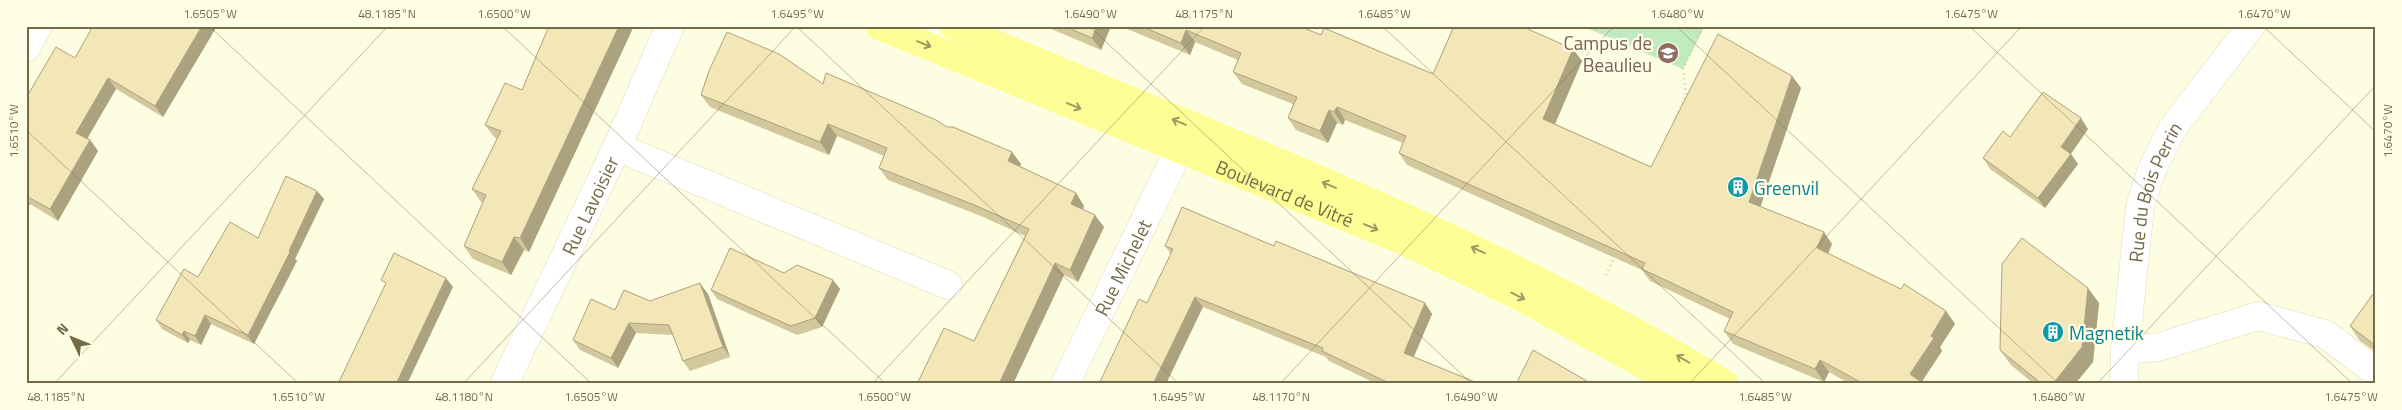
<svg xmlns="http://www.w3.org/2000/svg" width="2402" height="410" viewBox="0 0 2402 410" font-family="'Titillium Web',sans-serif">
  <rect width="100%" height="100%" fill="#fdfde1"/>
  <!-- green -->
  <path fill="#c0ebbf" d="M1582 26H1705L1683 69Z"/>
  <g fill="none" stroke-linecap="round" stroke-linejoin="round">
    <!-- minor casing -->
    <g stroke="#dfdaba" stroke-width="29">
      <g id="minor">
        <path d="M26 48 38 26"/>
        <path d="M617 147 948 285"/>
        <path d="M2125 350 2159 347 2258 316 2325 334 2376 372"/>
        <path id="s1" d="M504 384 617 147 670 26"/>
        <path id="s2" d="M1065 384 1179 150"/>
        <path id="s3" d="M2124 384 2125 350 2140 207 2151 172 2172 129 2251 26"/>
      </g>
    </g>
    <!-- major casing -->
    <g stroke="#fff" stroke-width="29">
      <g id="major">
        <path id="s4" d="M879 26 1401 240 1524 299 1678 384"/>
        <path d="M954 26C1214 138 1483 235 1725 384"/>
      </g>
    </g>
    <!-- path -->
    <path stroke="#d8cb9b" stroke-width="3" stroke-dasharray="1 4" stroke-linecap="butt" d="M1676 117 1686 96 1683 69 1702 26
      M1606 275 1615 255"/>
    <!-- minor -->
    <use href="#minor" stroke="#fff" stroke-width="28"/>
    <!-- major -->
    <use href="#major" stroke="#fdff96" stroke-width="28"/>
  </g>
  <!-- wall -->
  <path fill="#d2c79d" d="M217 26 163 117 116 89 87 139 90 140 98 151 58 221 30 204 26 211V98L75 58Z
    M1044 26H1111L1101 50Z
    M1120 26H1299L1321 35 1433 74 1582 61 1555 124 1651 167 1792 76 1801 88 1760 207 1832 244 1828 254 1946 311 1955 324 1940 347 1942 351 1922 382 1924 384H1850L1829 372 1824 382 1733 344 1724 331 1730 319 1650 281 1642 270 1407 165 1399 153 1403 143 1345 120 1343 125 1337 123 1328 143 1296 130 1288 118 1293 104 1242 84 1233 72 1238 60 1195 42 1190 55Z
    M823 84 947 127 1021 164 1020 166 1076 193 1084 206 1083 209 1104 227 1078 282 1064 275 1013 384H917L974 341 1025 236 981 216 888 180 879 168 884 156 837 136 829 155 710 107 701 95Z
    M522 90 529 252 524 250 511 275 473 259 464 246 483 202H481L472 189 497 139 495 138 485 125Z
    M2088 129 2071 154 2078 164 2045 208 1990 169 1983 158 2010 137Z
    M317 191 324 199 295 259 297 261 254 344 211 324 201 345 190 340 188 343 162 329 156 320 198 277 258 238Z
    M1165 246H1274L1425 303 1432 314 1414 357 1480 384H1377L1329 361 1326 357 1203 307 1147 303 1171 254Z
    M784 273 833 280 840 289 822 327 797 335 717 299 711 290Z
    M708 294 730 357 690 371 683 361 673 335 636 333 618 368 580 350 573 340 650 301Z
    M2376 296V352L2360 341 2350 326Z
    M2099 303 2093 362 2075 384H2034L2011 365 2000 350Z"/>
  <!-- shaded-wall -->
  <path fill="#aba280" d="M202 26H217L163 117 155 106Z
    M619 26H634L529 252 520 238Z
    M1097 26H1111L1101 50 1092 38Z
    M1186 30 1195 42 1190 55 1181 43Z
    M1573 49 1582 61 1552 131 1543 119Z
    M1792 76 1801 88 1758 214 1749 202Z
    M108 78 116 89 84 144 76 133Z
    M1337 107 1345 120 1343 125 1334 112Z
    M1329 110 1337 123 1328 143 1320 131Z
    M2081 118 2088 129 2070 155 2071 154 2078 164 2045 208 2038 198 2061 147Z
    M828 124 837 136 829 155 820 142Z
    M90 140 98 151 58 221 50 209Z
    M1012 152 1021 164 1017 173 1008 161Z
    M317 191 324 199 295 259 297 261 254 344 248 335Z
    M1076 193 1084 206 1079 216 1071 204Z
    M26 199 30 204 26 211Z
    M1095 215 1104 227 1078 282 1070 270Z
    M1824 232 1832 244 1825 260 1817 248Z
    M514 237 524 250 511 275 502 262Z
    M1055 263 1064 275 1013 384H999Z
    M26 269 29 273 26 278Z
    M446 278 453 287 407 384H396Z
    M833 280 840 289 822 327 815 318Z
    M700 283 708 294 730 357 723 347Z
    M2088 288 2099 303 2093 362 2075 384H2053Z
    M1195 297 1203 307 1166 384H1153Z
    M1425 303 1432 314 1411 363 1404 353Z
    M1946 311 1955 324 1940 347 1942 351 1920 384 1910 374 1931 336Z
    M205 315 211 324 201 345 195 336Z
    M629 323 636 333 618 368 611 358Z
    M184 331 190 340 188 343 182 335Z
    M1820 360 1829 372 1824 382 1815 369Z"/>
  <!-- building -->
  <path fill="#f4e7b7" stroke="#aba280" d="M93 26H202L155 106 108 78 76 133 90 140 50 209 26 196V98L56 47 75 58Z
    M549 26H619L520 238 514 237 502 262 464 246 486 195 472 189 501 131 485 125 505 83 522 90Z
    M1064 26H1097L1092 38Z
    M1141 26H1299L1321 35 1324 28 1433 74 1454 26H1521L1573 49 1543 119 1651 167 1718 34 1792 76 1749 202 1824 232 1817 248 1901 289 1904 284 1946 311 1931 336 1934 338 1910 374 1924 384H1864L1820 360 1815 369 1724 331 1733 312 1642 269 1645 263 1399 153 1406 136 1337 107 1334 112 1329 110 1320 131 1288 118 1297 97 1233 72 1241 53 1186 30 1181 43Z
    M727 32 779 54 823 84 826 73 936 120 947 127H953L1012 152 1008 161 1076 193 1071 204 1095 215 1070 270 1055 263 999 384H917L944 328 974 341 1029 229 972 204 879 168 887 148 828 124 820 142 701 95 709 71Z
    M2043 92 2081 118 2061 147 2071 154 2038 198 1983 158 2003 131 2010 137Z
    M286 176 317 191 289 251 290 252 248 335 205 315 195 336 184 331 182 335 156 320 184 269 198 277 230 222 258 238Z
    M1182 207 1274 246 1276 241 1425 303 1404 353 1480 384H1391L1322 351 1323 348 1195 297 1153 384H1099L1139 299 1147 303 1173 249 1165 246Z
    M2022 238 2088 288 2082 347 2053 384H2042L2000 350 2002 264Z
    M730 248 784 273 797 265 833 280 815 318 791 326 711 290Z
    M394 253 446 278 396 384H338L386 283 381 280Z
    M700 283 723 347 683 361 669 325 629 323 611 358 573 340 591 299 615 310 624 290 650 301Z
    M2373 294 2376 296V346L2350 326Z
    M1533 350 1592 384H1516Z"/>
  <!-- one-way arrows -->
  <defs><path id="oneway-shaft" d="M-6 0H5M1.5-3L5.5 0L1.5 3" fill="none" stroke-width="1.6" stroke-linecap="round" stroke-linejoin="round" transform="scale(1.25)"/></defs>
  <g stroke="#9e975f">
    <use href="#oneway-shaft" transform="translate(924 44) rotate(22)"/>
    <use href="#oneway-shaft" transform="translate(1074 106) rotate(23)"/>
    <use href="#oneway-shaft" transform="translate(1179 122) rotate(-157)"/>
    <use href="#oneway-shaft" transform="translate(1329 185) rotate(-157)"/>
    <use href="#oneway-shaft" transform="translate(1371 227) rotate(23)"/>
    <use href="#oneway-shaft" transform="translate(1478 250) rotate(-155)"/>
    <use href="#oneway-shaft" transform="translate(1518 296) rotate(27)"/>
    <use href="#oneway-shaft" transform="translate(1683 359) rotate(-150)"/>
  </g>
  <!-- ticks -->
  <path fill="none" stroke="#756a47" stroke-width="1" stroke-opacity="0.45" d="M209 26 592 384M502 26 886 384M796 26 1179 384M1089 26 1472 384M1382 26 1766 384M1676 26 2059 384M1969 26 2353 384M2263 26 2376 132M26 130 299 384M54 384 388 26M463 384 796 26M872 384 1205 26M1280 384 1614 26M1689 384 2022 26M2097 384 2376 85"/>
  <!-- icons -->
  <defs>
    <g id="university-disc" transform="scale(1.125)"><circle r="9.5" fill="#8d6e63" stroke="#ffffe8"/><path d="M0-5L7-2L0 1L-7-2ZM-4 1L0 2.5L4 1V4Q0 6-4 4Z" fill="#fff"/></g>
    <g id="building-disc" transform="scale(1.125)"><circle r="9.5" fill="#0f9aa8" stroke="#ffffe8"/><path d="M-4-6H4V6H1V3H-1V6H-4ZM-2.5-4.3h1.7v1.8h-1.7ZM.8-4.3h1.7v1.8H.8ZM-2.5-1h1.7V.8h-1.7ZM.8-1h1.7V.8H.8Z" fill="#fff"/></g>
  </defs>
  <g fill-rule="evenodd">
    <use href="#university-disc" x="1668" y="53"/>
    <use href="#building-disc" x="1738" y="187"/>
    <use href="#building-disc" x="2053" y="332"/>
  </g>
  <g text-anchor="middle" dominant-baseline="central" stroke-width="4.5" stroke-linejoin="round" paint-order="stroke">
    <!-- education labels -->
    <g font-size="19" fill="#785e54" stroke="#ffffe8" text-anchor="end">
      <text x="1652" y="42">Campus de<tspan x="1652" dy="22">Beaulieu</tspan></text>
    </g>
    <!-- culture labels -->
    <g font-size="19" fill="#0d838f" stroke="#ffffe8" text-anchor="start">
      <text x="1754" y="187">Greenvil</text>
      <text x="2069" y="332">Magnetik</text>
    </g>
    <!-- street labels -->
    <g font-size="19" fill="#756a47" stroke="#ffffe8">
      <text stroke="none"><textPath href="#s4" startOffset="439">Boulevard de Vitré</textPath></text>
      <text stroke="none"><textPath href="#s3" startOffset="196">Rue du Bois Perrin</textPath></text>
      <text stroke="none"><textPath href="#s1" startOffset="198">Rue Lavoisier</textPath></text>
      <text stroke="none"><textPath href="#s2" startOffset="130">Rue Michelet</textPath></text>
    </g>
  </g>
  <!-- border -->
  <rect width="2402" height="410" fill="none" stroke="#ffffe8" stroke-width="55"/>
  <!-- north arrow -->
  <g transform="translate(72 338) rotate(313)" stroke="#ffffe8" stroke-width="4" paint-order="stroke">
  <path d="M0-4L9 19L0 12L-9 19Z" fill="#756a47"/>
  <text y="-8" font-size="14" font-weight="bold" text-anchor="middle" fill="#756a47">N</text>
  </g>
  <rect x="28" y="28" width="2346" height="354" fill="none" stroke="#756a47" stroke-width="2"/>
  <g font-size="12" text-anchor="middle" fill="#756a47">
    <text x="210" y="18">1.6505°W</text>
    <text x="387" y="18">48.1185°N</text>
    <text x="504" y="18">1.6500°W</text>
    <text x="797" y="18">1.6495°W</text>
    <text x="1090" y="18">1.6490°W</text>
    <text x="1204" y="18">48.1175°N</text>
    <text x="1384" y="18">1.6485°W</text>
    <text x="1677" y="18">1.6480°W</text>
    <text x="1971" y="18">1.6475°W</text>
    <text x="2264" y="18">1.6470°W</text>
    <text transform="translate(2388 131) rotate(-90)" y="4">1.6470°W</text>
    <text transform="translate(14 131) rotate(-90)" y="4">1.6510°W</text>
    <text x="56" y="401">48.1185°N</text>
    <text x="298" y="401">1.6510°W</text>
    <text x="464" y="401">48.1180°N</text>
    <text x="591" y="401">1.6505°W</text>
    <text x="884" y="401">1.6500°W</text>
    <text x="1178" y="401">1.6495°W</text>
    <text x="1281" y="401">48.1170°N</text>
    <text x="1471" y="401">1.6490°W</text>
    <text x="1765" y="401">1.6485°W</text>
    <text x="2058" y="401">1.6480°W</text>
    <text x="2351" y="401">1.6475°W</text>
  </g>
</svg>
